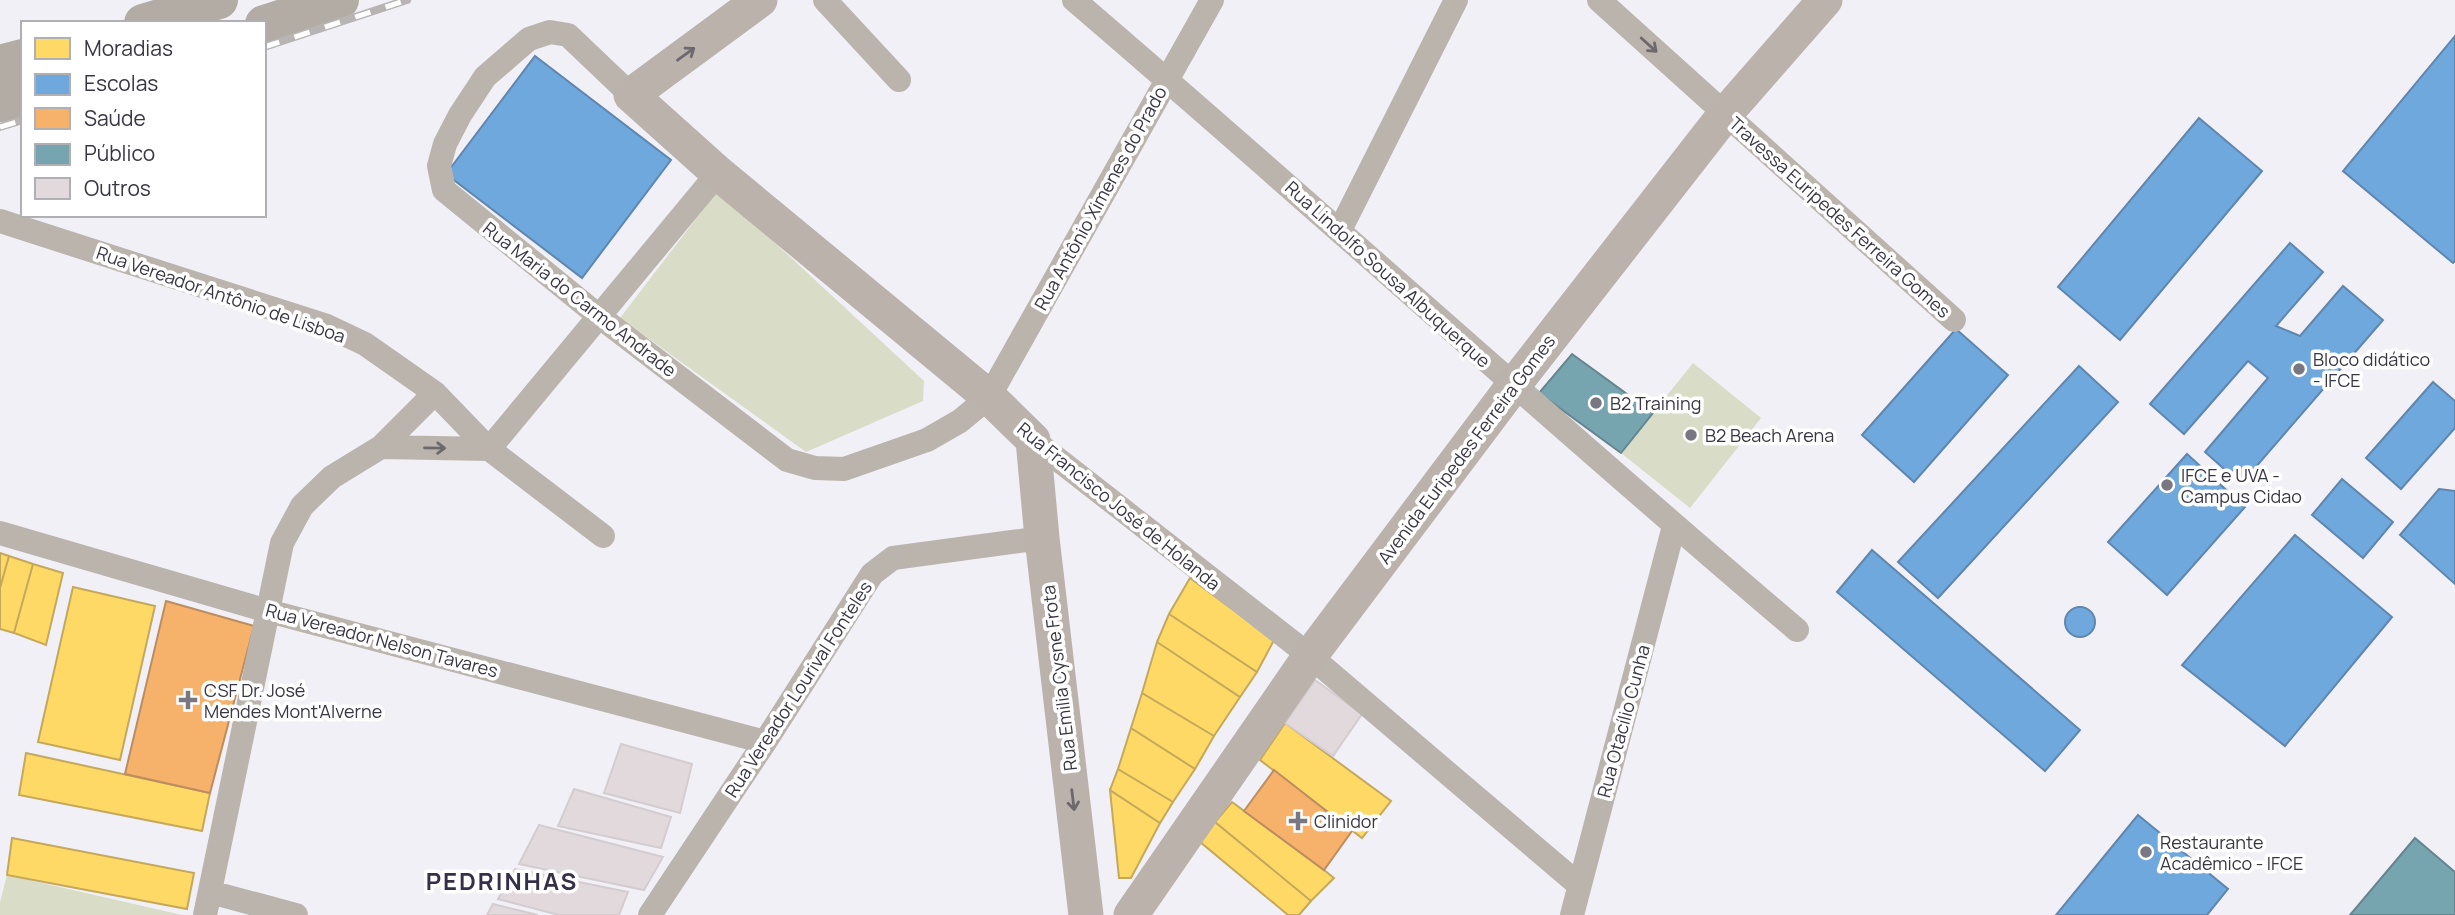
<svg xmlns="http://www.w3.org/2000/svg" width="2455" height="915" viewBox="0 0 2455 915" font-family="Manrope,sans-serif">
  <rect width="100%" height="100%" fill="#f1f0f7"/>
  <!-- green -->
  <path fill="#d9dcc6" d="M718 190 924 381 923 401 806 452 620 318Z
    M1693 363 1761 418 1690 508 1621 453Z
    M7 875 182 915H0V902Z"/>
  <!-- homes -->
  <path fill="#ffd966" stroke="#c4a85c" stroke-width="2" d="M0 553 9 556 0 588Z
    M9 556 33 564 14 633 0 629V588Z
    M33 564 63 573 46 645 14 633Z
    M1190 578 1274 640 1257 672 1169 614Z
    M73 587 155 606 120 760 38 742Z
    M1169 614 1257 672 1240 697 1157 642Z
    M1157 642 1240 697 1214 736 1142 693Z
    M1142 693 1214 736 1195 769 1131 728Z
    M1285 723 1391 801 1362 838 1260 760Z
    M1131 728 1195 769 1173 802 1118 769Z
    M26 753 210 793 202 831 19 795Z
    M1118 769 1173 802 1160 823 1110 790Z
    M1110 790 1160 823 1131 878H1119Z
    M1232 802 1324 870 1334 878 1311 901 1215 822Z
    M1215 822 1311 901 1299 915H1288L1199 841Z
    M12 838 194 873 187 909 7 875Z"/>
  <!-- schools -->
  <path fill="#6fa8dc" stroke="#5f86ae" stroke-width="2" d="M2455 36V261L2453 263 2343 171Z
    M535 56 671 160 582 278 446 174Z
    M2199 118 2262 171 2120 340 2058 287Z
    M2290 243 2323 272 2276 326 2300 336 2343 286 2383 320 2241 484 2205 452 2268 378 2248 361 2184 434 2150 404Z
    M1956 329 2008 375 1914 482 1862 435Z
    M2079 366 2118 402 1938 598 1898 562Z
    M2433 382 2455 401V428L2401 489 2366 458Z
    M2187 454 2245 507 2167 595 2108 542Z
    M2342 479 2393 522 2363 558 2312 515Z
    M2439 489 2455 491V584L2400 535Z
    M2295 535 2392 617 2285 746 2182 665Z
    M1872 550 2080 730 2045 771 1837 592Z
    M2065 622a15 15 0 1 1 30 0a15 15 0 1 1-30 0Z
    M2138 815 2228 889 2207 915H2056Z"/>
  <!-- health -->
  <path fill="#f6b26b" stroke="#bd8d5f" stroke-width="2" d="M166 601 254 626 210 793 125 774Z
    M1274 770 1352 831 1324 870 1244 811Z"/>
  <!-- public -->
  <path fill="#76a5af" stroke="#64848f" stroke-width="2" d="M1572 354 1653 413 1621 453 1539 393Z
    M2415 838 2455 872V915H2350Z"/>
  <!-- building -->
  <path fill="#e1d9dc" stroke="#d4cccf" stroke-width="2" d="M1315 680 1362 714 1333 756 1285 723Z
    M621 744 692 764 680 813 604 793Z
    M574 789 671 817 661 848 558 826Z
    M539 825 663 857 644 890 519 864Z
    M515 869 628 892 619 915H559L498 899Z
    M493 904 538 915H487Z"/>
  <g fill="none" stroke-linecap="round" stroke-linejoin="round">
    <!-- street -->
    <path stroke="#bab4ac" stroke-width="24" d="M825 0 899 80
      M1074 0C1317 208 1553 423 1797 630
      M1599 0 1954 320
      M631 95 568 35 550 32 529 39 485 77 460 115 445 144 439 166 444 190 600 317 787 460 815 468 844 469 927 440 960 421 989 397 1212 0
      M0 221 327 326 365 344 435 393 489 449 603 536
      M1340 230 1456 0
      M1033 440 1310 656 1579 885
      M381 447 489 449 718 173
      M0 533 268 611 765 742
      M210 892 296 915
      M205 915 282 543 302 506 332 477 381 447 435 393
      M650 915 765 742 872 574 893 558 1042 538
      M1572 915 1674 526"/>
    <!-- secondary -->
    <path stroke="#bab2ab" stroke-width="35" d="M760 0 631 95 718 173 989 397 1033 440 1042 538 1086 915
      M1131 915 1310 656 1513 386 1726 113 1825 0"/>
    <!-- primary -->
    <path stroke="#b2aca5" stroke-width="38" d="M143 23 219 0
      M264 24 340 0
      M0 64 23 58
      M0 103 23 97"/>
    <!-- rail casing -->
    <g stroke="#b7b4b3" stroke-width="8">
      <path id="rail" d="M264 47 407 0
        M0 127 23 120"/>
    </g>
    <!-- rail -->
    <use href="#rail" stroke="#fff" stroke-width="5" stroke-dasharray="16" stroke-linecap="butt"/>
  </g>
  <!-- one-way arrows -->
  <defs><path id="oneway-shaft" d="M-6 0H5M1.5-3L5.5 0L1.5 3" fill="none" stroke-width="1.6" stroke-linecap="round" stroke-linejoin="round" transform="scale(1.75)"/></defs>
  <g stroke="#6d686d">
    <use href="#oneway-shaft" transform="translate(1649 45) rotate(42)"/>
    <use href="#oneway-shaft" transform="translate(686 54) rotate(-36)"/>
    <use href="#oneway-shaft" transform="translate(435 448) rotate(1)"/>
    <use href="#oneway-shaft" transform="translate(1073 800) rotate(83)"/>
  </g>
  <!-- markers -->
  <g fill="#797782" stroke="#fff" stroke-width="2.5">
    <circle cx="2299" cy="369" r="7"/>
    <circle cx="1596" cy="403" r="7"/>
    <circle cx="1691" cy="435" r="7"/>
    <circle cx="2167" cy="485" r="7"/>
    <path d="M184.5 689.5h7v7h7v7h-7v7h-7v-7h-7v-7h7z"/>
    <path d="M1294.5 810.5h7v7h7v7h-7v7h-7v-7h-7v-7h7z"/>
    <circle cx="2146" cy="852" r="7"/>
  </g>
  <g text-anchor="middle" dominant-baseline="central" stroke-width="7" stroke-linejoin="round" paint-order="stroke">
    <!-- street labels -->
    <g font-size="18" fill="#393643" stroke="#fff">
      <text transform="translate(1100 198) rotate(-61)">Rua Antônio Ximenes do Prado</text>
      <text transform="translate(1840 217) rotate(42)">Travessa Euripedes Ferreira Gomes</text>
      <text transform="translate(1388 274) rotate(42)">Rua Lindolfo Sousa Albuquerque</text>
      <text transform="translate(221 294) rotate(19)">Rua Vereador Antônio de Lisboa</text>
      <text transform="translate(580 299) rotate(38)">Rua Maria do Carmo Andrade</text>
      <text transform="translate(1466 449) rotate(-53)">Avenida Euripedes Ferreira Gomes</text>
      <text transform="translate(1119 506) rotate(39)">Rua Francisco José de Holanda</text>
      <text transform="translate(382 640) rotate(15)">Rua Vereador Nelson Tavares</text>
      <text transform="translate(1059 678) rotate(-97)">Rua Emilia Cysne Frota</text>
      <text transform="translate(798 689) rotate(-57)">Rua Vereador Lourival Fonteles</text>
      <text transform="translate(1623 721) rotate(-75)">Rua Otacílio Cunha</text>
    </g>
    <!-- poi labels -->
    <g font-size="18" fill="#393643" stroke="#fff" text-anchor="start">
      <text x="2313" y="359">Bloco didático<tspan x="2313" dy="21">- IFCE</tspan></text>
      <text x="1610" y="403">B2 Training</text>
      <text x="1705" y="435">B2 Beach Arena</text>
      <text x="2181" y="475">IFCE e UVA -<tspan x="2181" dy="21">Campus Cidao</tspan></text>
      <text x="204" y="690">CSF Dr. José<tspan x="204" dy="21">Mendes Mont'Alverne</tspan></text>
      <text x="1314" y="821">Clinidor</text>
      <text x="2160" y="842">Restaurante<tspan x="2160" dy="21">Acadêmico - IFCE</tspan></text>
    </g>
    <!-- district labels -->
    <g font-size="24" font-weight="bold" letter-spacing="2" fill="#362f48" stroke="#fff">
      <text x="502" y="880">PEDRINHAS</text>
    </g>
  </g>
  <!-- legend -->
  <rect x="21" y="21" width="245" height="196" fill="#ffffff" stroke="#b0afb4" stroke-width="2"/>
  <rect x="35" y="38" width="35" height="21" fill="#ffd966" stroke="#b0afb4" stroke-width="2"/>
  <text x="84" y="56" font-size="21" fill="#393643">Moradias</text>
  <rect x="35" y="74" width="35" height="21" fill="#6fa8dc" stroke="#b0afb4" stroke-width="2"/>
  <text x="84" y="91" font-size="21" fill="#393643">Escolas</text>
  <rect x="35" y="108" width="35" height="21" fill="#f6b26b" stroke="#b0afb4" stroke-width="2"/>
  <text x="84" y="126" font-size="21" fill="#393643">Saúde</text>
  <rect x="35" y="144" width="35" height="21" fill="#76a5af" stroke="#b0afb4" stroke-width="2"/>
  <text x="84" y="161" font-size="21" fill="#393643">Público</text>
  <rect x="35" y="178" width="35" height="21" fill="#e1d9dc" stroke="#b0afb4" stroke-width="2"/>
  <text x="84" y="196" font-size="21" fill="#393643">Outros</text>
</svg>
